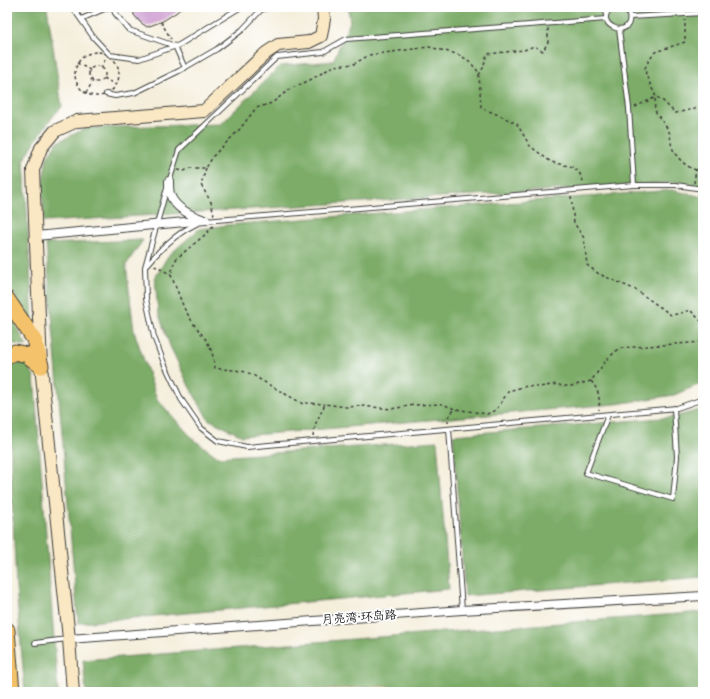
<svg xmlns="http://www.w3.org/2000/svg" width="710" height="699" viewBox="0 0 710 699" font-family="Sriracha,'LXGW WenKai TC',sans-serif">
  <rect width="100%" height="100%" fill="#fff"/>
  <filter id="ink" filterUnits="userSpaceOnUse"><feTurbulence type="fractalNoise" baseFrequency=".025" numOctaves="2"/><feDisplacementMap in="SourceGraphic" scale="8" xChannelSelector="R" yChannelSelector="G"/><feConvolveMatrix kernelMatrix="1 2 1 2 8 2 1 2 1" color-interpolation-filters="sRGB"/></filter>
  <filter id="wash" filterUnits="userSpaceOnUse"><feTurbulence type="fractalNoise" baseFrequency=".012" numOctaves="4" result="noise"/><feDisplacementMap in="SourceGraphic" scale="16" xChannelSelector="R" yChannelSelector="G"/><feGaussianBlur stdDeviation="0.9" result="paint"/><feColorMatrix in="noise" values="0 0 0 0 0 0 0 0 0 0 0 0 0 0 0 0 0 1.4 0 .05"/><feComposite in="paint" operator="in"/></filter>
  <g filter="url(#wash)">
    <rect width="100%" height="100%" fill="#f4eedb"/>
    <!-- forest -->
    <path fill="#7cac67" stroke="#4c6442" d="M7 7H47L62 107 54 115 39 135 24 160 33 323 7 284Z
      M348 7H703V188L681 182 44 222 42 186 47 158 56 143 86 128 221 124 280 66 333 61 350 22Z
      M672 190 703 197V383L674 395 616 404 242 436 208 419 189 386 170 346 158 312 155 278 168 256 199 229 227 225Z
      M143 240 126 265 134 331 157 399 193 439 218 457 437 441 449 589 78 623 46 244Z
      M10 314 27 346 10 343Z
      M26 362 34 376 58 692H25L16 588 11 468 10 366Z
      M703 409V577L465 596 453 435 674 417Z
      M703 612V692H393L390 686 276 692H86L83 660Z"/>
    <!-- sand -->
    <path fill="#eeda9e" stroke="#857b5d" d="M390 686 393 692H276Z"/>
    <g id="blocks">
      <!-- building -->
      <path fill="#ca98ce" d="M133 7H182L177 12 163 21 147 27 140 22 134 15Z"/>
    </g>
  </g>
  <g filter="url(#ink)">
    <use href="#blocks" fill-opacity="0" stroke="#3c3c39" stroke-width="1"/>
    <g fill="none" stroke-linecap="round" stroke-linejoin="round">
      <!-- lane casing -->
      <g stroke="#3c3c39" stroke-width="6">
        <path id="lane" d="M75 7V11L94 38 110 55 139 59 179 45 241 7
          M113 7 115 13 129 30 175 46 185 68
          M613 7C589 23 634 43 629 14L623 7
          M630 17 703 13
          M81 19 109 7
          M606 19 346 39 323 52 277 57 179 150 164 198 145 267 146 299 154 337 164 363 181 399 201 428 218 441 247 447 677 408 703 399
          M619 29 629 108 634 185
          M106 94 115 96 134 93 179 71 217 49 242 30 261 10 270 7
          M205 221 634 185H676L703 189
          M147 265C161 248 178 232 198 223
          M608 415 586 473 673 499 677 457 674 408
          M449 429 462 610
          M35 643 67 639"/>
      </g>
      <!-- street casing -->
      <g stroke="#3c3c39" stroke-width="10">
        <path id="street" d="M169 181C169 185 169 190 170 194 174 207 190 215 202 219
          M36 236 206 220
          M69 639 462 610 703 596"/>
      </g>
      <!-- secondary casing -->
      <g stroke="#3c3c39" stroke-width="14">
        <path id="secondary" d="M73 692 69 639 41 366 33 170 41 148 55 131 77 121 204 111 266 53 278 45 309 42 321 36 324 19 323 7"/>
      </g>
      <!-- highway casing -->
      <g stroke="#3c3c39" stroke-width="17">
        <path id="highway" d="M7 299 34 339 41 366
          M7 356 15 352 27 355 41 366
          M7 630 12 692"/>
      </g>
      <!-- path -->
      <path stroke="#3c3c39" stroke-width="1.5" stroke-dasharray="3 3" stroke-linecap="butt" d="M161 22 171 39
        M75 74a22 22 0 1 1 44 0a22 22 0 1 1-44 0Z
        M77 63 90 70
        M89 74a8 8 0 1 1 16 0a8 8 0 1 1-16 0Z
        M101 68 106 58
        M479 75 483 68 487 54 524 50 534 46 543 51 548 42V28
        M104 78 116 85
        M86 93 93 81
        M635 107 656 97 646 75 645 68 648 62 655 52 685 42V20
        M206 168 201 185 211 202 214 215
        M178 170 184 171 191 168H206L214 155 239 130 256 108 272 103 290 89 310 80 334 66 354 64 369 55 429 47 457 54 468 60 477 70 479 75 481 107 484 109 501 116 517 124 530 146 551 162 573 167 579 172 584 183
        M696 170C685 167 672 154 671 142 670 137 671 134 668 130 661 116 651 115 656 97 665 100 668 108 676 113L703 107
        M694 183 696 170 700 169 703 170
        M571 196 574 223 584 238 587 265 599 274 636 290 671 315 678 314 690 310 703 323
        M213 226 206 234 177 258 174 263 171 275 184 308 193 323 207 341 212 352 215 368C231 371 245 368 259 379L303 404 308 403 325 404
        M154 266 160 268 171 275
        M591 381C599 390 600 398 599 410
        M448 423V417L455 409
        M313 436 316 423 325 404 346 407 362 406 391 409 414 405 442 404 455 409 487 414 496 410 508 392 512 390 527 386 539 387 557 384 562 386H571L591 381 608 358 620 348 703 342"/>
      <!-- lane -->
      <use href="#lane" stroke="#fff" stroke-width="4"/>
      <!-- street -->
      <use href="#street" stroke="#fff" stroke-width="8"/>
      <!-- secondary -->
      <use href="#secondary" stroke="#fae7c3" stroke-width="12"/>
      <!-- highway -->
      <use href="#highway" stroke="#f3c26a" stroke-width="15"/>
    </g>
  </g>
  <g text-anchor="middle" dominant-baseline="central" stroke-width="3.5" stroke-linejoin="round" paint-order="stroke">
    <!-- street labels -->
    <g font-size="12" fill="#1c1c1c" stroke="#fff">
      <text transform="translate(359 617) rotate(-4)">月亮湾·环岛路</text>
    </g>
  </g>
  <!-- margin -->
  <rect width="710" height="699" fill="none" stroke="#fff" stroke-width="24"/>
</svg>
